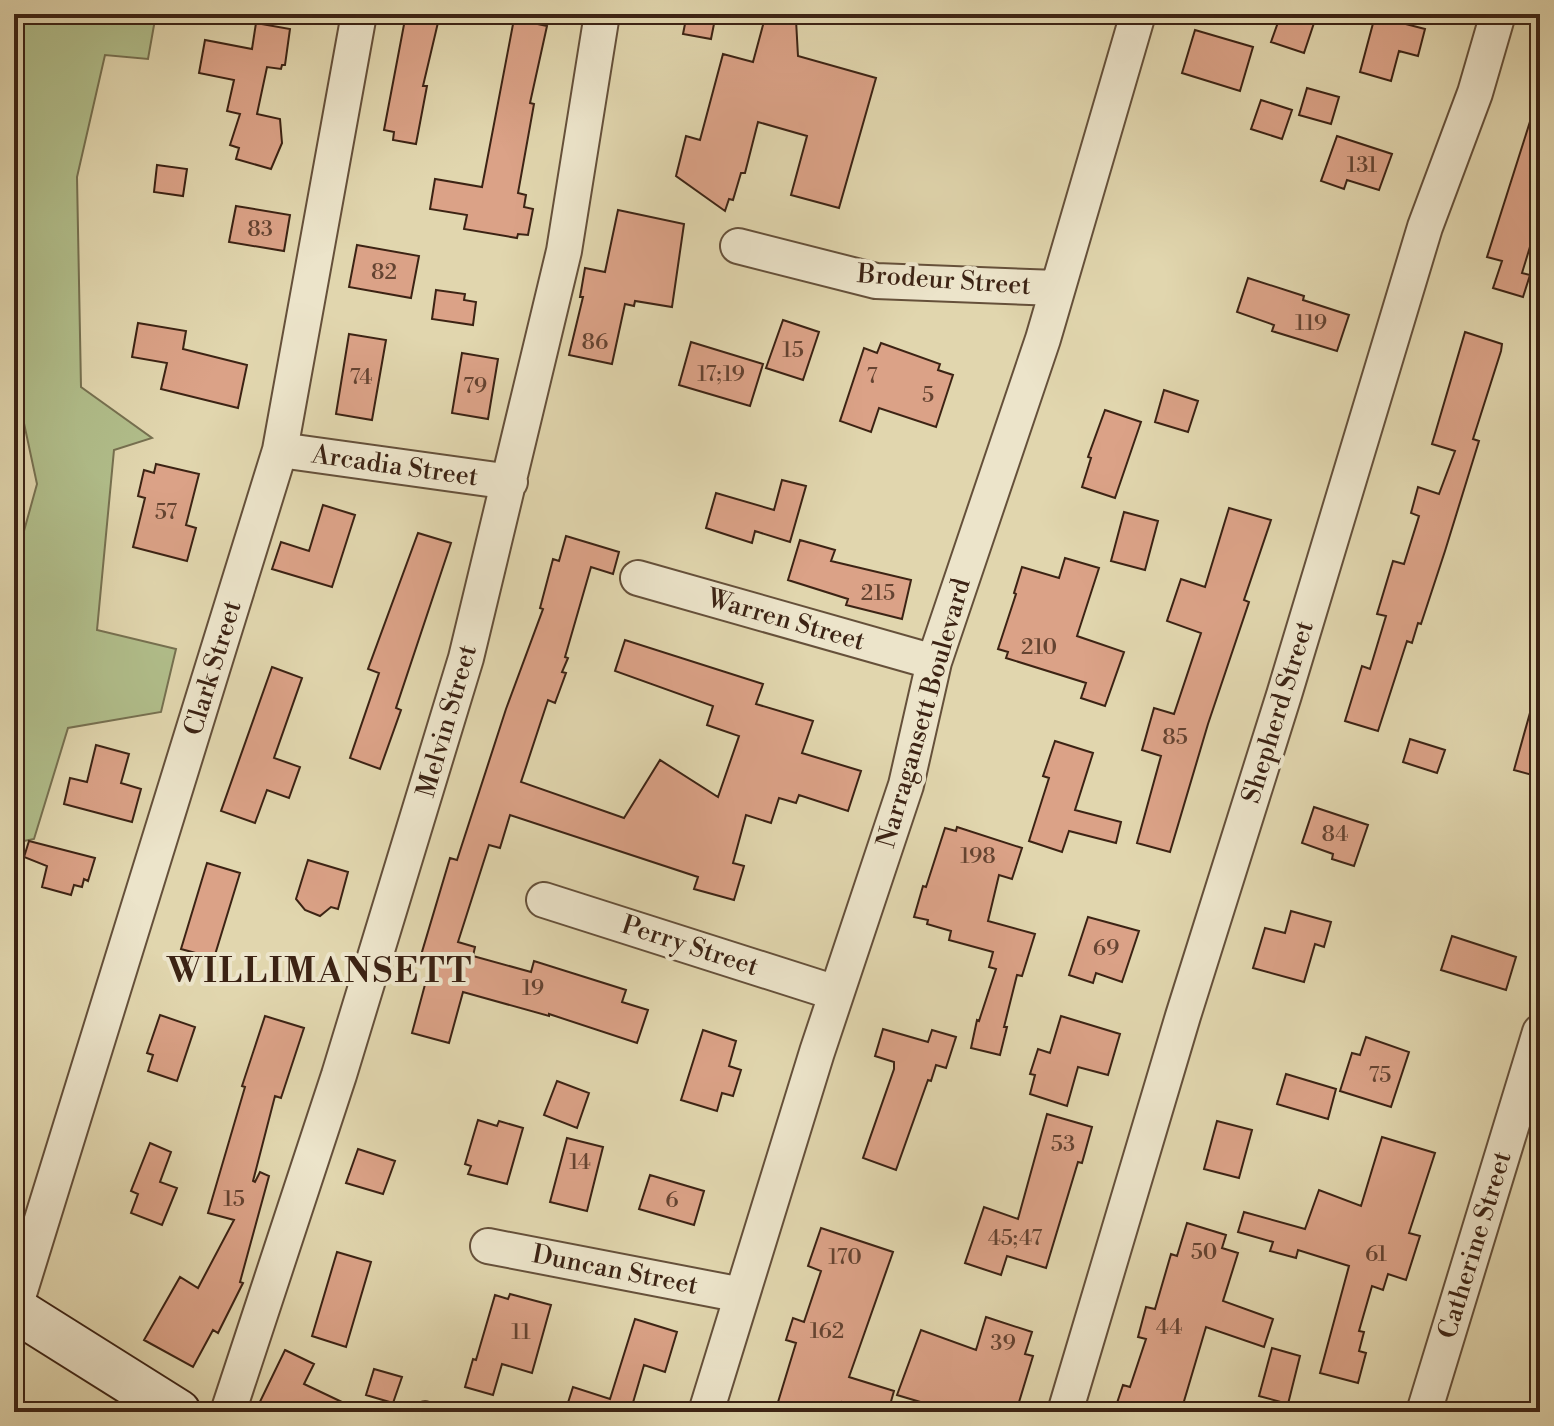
<svg xmlns="http://www.w3.org/2000/svg" width="1554" height="1426" viewBox="0 0 1554 1426" font-family="'Libre Bodoni',serif">
  <rect width="100%" height="100%" fill="#e1d6ae"/>
  <filter id="stains"><feTurbulence type="fractalNoise" baseFrequency=".0025" numOctaves="4"/><feColorMatrix values="0 0 0 0 .2 0 0 0 0 .09 0 0 0 0 .02 0 0 0 .5 -.17"/></filter>
  <radialGradient id="worn" r=".72"><stop offset=".6" stop-color="#630" stop-opacity="0"/><stop offset="1" stop-color="#630" stop-opacity=".3"/></radialGradient>
  <!-- green -->
  <path fill="#b1be8b" stroke="#767050" stroke-width="2" d="M14 14H156L148 59 105 55 77 177 81 387 152 438 114 450 97 630 176 649 161 712 68 728 34 839 14 843V776L24 722 14 697V567L37 484 19 400 14 398Z"/>
  <!-- building -->
  <path fill="#dba287" stroke="#3c2314" stroke-width="2" d="M406 14H440L423 86H427L416 144 393 140 394 132 384 130Z
    M687 14H716L711 39 683 34Z
    M766 14 796 20 798 56 876 78 839 208 791 195 807 136 758 122 745 173H741L733 200 729 199 725 211 676 176 686 136 700 140 723 54 753 62Z
    M1281 14H1317L1304 53 1271 42Z
    M1375 16 1425 29 1418 56 1399 51 1391 81 1360 72Z
    M514 19 547 26 530 103 534 104 518 193 526 195 524 207 533 209 528 235 518 234 517 238 464 229 467 215 430 209 435 179 482 187Z
    M256 23 290 29 285 65H282L281 69 267 67 257 114 280 119 282 143 271 169 236 159 239 148 230 145 240 114 227 111 234 80 199 73 205 40 252 49Z
    M1195 30 1253 47 1240 91 1182 73Z
    M1307 88 1339 97 1331 124 1299 115Z
    M1261 100 1292 110 1282 139 1251 129Z
    M1534 109 1540 110V214L1522 273 1530 275 1523 297 1493 288 1502 261 1487 257Z
    M1337 136 1392 154 1379 190 1347 180 1344 189 1321 181Z
    M157 165 187 169 183 196 154 192Z
    M236 206 290 215 284 251 229 242Z
    M618 210 684 224 672 307 635 301 634 306 625 304 612 364 569 355 583 297H580L585 268 605 272Z
    M357 245 419 256 411 298 349 287Z
    M1248 278 1304 296 1303 300 1349 315 1337 351 1272 331 1274 325 1237 312Z
    M436 290 465 294 464 300 476 302 473 325 432 319Z
    M783 320 819 332 803 380 766 368Z
    M138 323 186 331 183 349 247 365 238 408 161 389 167 363 132 357Z
    M1465 332 1502 344 1501 351 1473 439 1479 441 1445 551 1421 624 1418 623 1412 643 1407 641 1378 731 1345 721 1362 666 1370 669 1386 616 1377 614 1393 561 1404 564 1419 516 1411 513 1418 487 1439 494 1455 451 1432 444Z
    M349 334 386 340 372 420 336 414Z
    M691 342 763 364 750 406 679 385Z
    M881 343 940 364 938 370 953 375 936 427 879 408 871 432 840 421 864 348 877 353Z
    M462 353 498 359 488 419 452 413Z
    M1164 390 1198 401 1188 432 1155 422Z
    M1105 410 1141 422 1115 498 1082 487 1091 458 1088 457Z
    M156 464 199 474 186 525 196 528 187 561 133 547 145 498 138 496 144 470 154 473Z
    M782 480 806 486 790 542 755 531 752 543 706 528 716 493 774 510Z
    M323 505 355 515 332 587 272 569 281 542 309 551Z
    M1229 508 1271 520 1244 600 1249 602 1208 724 1170 852 1137 843 1161 756 1142 750 1154 708 1174 714 1201 633 1167 621 1181 579 1205 587Z
    M1124 512 1158 521 1145 570 1111 561Z
    M418 533 451 543 396 708 401 710 380 769 350 758 379 673 368 669Z
    M566 536 619 552 613 574 591 567 565 657 568 658 562 672 566 673 555 703 548 700 521 782 624 818 660 760 718 797 739 736 707 725 713 706 615 671 625 640 763 684 756 704 813 721 802 753 861 771 848 811 799 795 796 803 779 798 771 823 746 815 733 863 744 866 734 900 694 889 698 877 510 815 500 848 489 845 458 942 475 947 473 956 531 972 534 961 626 990 622 1002 648 1010 637 1043 549 1014V1016L463 992 449 1043 412 1033 430 966 419 962 450 858 457 860 506 709 543 609 540 608 553 559 559 561Z
    M800 540 835 550 831 561 911 580 902 619 846 605 848 599 788 580Z
    M1065 558 1099 568 1077 636 1124 652 1105 706 1081 698 1086 683 1006 658 1008 652 998 649 1016 594 1014 593 1022 567 1059 578Z
    M272 667 302 678 274 758 300 767 289 798 267 790 255 823 221 811Z
    M1533 702 1540 703V777L1514 770Z
    M1410 739 1445 750 1437 773 1403 762Z
    M1055 741 1093 753 1075 810 1121 822 1116 843 1069 831 1062 852 1029 841 1049 778 1043 776Z
    M96 745 129 754 121 783 141 789 132 822 64 804 70 778 87 782Z
    M1314 807 1368 825 1354 866 1332 859 1333 854 1302 843Z
    M957 827 1022 848 1012 879 999 875 988 921 1035 934 1022 976 1017 975 1004 1027H1007L1000 1055 971 1048 977 1020 979 1021 996 969 989 967 993 952 949 940 951 931 927 924 928 920 914 917 923 886 926 887 945 828 956 831Z
    M29 841 95 858 88 881 84 879 82 887 74 885 71 895 42 887 47 866 24 857Z
    M308 860 348 872 338 909 331 907 320 916 305 910 296 899Z
    M207 863 240 873 214 958 181 949Z
    M1291 911 1331 922 1324 947 1315 944 1304 982 1253 968 1265 928 1285 933Z
    M1088 917 1139 931 1122 982 1096 973 1093 983 1069 975Z
    M1452 936 1516 957 1506 990 1441 970Z
    M160 1015 195 1027 177 1081 148 1071 153 1055 147 1053Z
    M265 1016 304 1028 281 1098 275 1096 253 1181 255 1182 260 1172 269 1176 240 1282 243 1283 218 1333 213 1330 193 1367 144 1340 180 1277 198 1288 234 1220 208 1213 245 1087 242 1086Z
    M1061 1016 1120 1034 1108 1075 1078 1067 1067 1106 1030 1094 1035 1075 1030 1074 1038 1049 1050 1053Z
    M883 1029 928 1042 932 1030 956 1037 946 1068 936 1065 931 1081 928 1080 896 1170 863 1158 894 1069V1062L875 1056Z
    M703 1030 736 1041 729 1066 741 1070 733 1096 722 1093 717 1111 681 1100Z
    M1366 1037 1409 1052 1391 1107 1340 1091 1352 1053 1360 1055Z
    M1286 1074 1336 1089 1328 1119 1277 1104Z
    M557 1081 589 1093 577 1128 544 1115Z
    M1047 1114 1092 1127 1082 1163 1078 1162 1046 1268 1007 1256 1001 1275 965 1263 984 1207 1018 1219Z
    M478 1120 497 1126 499 1121 523 1128 507 1184 468 1174 471 1166 465 1164Z
    M1217 1121 1252 1130 1239 1178 1204 1169Z
    M1382 1137 1435 1153 1409 1233 1420 1236 1406 1280 1388 1274 1383 1290 1372 1286 1359 1331 1364 1332 1359 1351 1366 1353 1358 1383 1320 1373 1349 1266 1298 1250 1296 1258 1270 1251 1273 1242 1238 1232 1244 1212 1305 1229 1319 1190 1361 1206Z
    M567 1138 603 1147 587 1211 550 1202Z
    M150 1143 171 1152 160 1182 177 1188 162 1225 131 1213 138 1194 131 1191Z
    M358 1149 395 1161 383 1194 346 1183Z
    M650 1175 704 1191 694 1225 639 1209Z
    M1187 1223 1226 1235 1222 1248 1238 1253 1223 1301 1273 1319 1264 1347 1206 1327 1182 1408 1189 1412H1114L1123 1385 1130 1387 1146 1339 1138 1337 1146 1307 1155 1309 1171 1254 1177 1256Z
    M821 1228 893 1252 849 1377 894 1391 888 1412H877L842 1402 839 1412H775L796 1343 786 1340 793 1318 804 1322 821 1271 808 1266Z
    M337 1252 371 1262 346 1347 312 1336Z
    M510 1294 551 1305 532 1373 502 1364 493 1395 465 1387 473 1359 476 1360 495 1295 508 1299Z
    M986 1317 1032 1332 1025 1354 1033 1356 1016 1412H954L897 1395 921 1330 976 1350Z
    M635 1319 677 1332 665 1372 644 1365 632 1406 636 1407V1412H565L573 1387 610 1399Z
    M1272 1348 1300 1356 1288 1404 1259 1396Z
    M285 1350 314 1364 304 1384 363 1412H255Z
    M374 1369 402 1377 393 1403 366 1395Z"/>
  <g fill="none" stroke-linecap="round" stroke-linejoin="round">
    <!-- lane casing -->
    <g stroke="#65503a" stroke-width="20">
      <path id="lane" d="M424 1412 425 1410"/>
    </g>
    <!-- street casing -->
    <g stroke="#65503a" stroke-width="38">
      <path id="street" d="M738 246 876 281 1057 288
        M280 450 510 482
        M638 578 934 662
        M544 900 836 993
        M488 1246 742 1295
        M14 1310 280 450 359 14
        M228 1412 339 1075 466 658 564 251 602 14
        M706 1412 817 1052 906 785 934 662 1043 339 1138 14
        M1065 1412 1183 1016 1284 695 1425 227 1475 93 1498 14
        M1424 1412 1540 1032"/>
    </g>
    <!-- secondary casing -->
    <g stroke="#3c2314" stroke-width="48">
      <path id="secondary" d="M14 1309 178 1412"/>
    </g>
    <!-- lane -->
    <use href="#lane" stroke="#ece4ca" stroke-width="16"/>
    <!-- street -->
    <use href="#street" stroke="#ece4ca" stroke-width="34"/>
    <!-- secondary -->
    <use href="#secondary" stroke="#ece4ca" stroke-width="44"/>
  </g>
  <g text-anchor="middle" dominant-baseline="central" stroke-width="8" stroke-linejoin="round" paint-order="stroke">
    <!-- number labels -->
    <g font-size="22" fill="#644331">
      <text x="1362" y="165">131</text>
      <text x="260" y="229">83</text>
      <text x="384" y="272">82</text>
      <text x="1311" y="323">119</text>
      <text x="595" y="342">86</text>
      <text x="793" y="350">15</text>
      <text x="721" y="374">17;19</text>
      <text x="872" y="376">7</text>
      <text x="361" y="377">74</text>
      <text x="475" y="386">79</text>
      <text x="928" y="395">5</text>
      <text x="166" y="512">57</text>
      <text x="878" y="593">215</text>
      <text x="1039" y="647">210</text>
      <text x="1175" y="737">85</text>
      <text x="1335" y="834">84</text>
      <text x="978" y="856">198</text>
      <text x="1106" y="948">69</text>
      <text x="533" y="988">19</text>
      <text x="1380" y="1075">75</text>
      <text x="1063" y="1144">53</text>
      <text x="580" y="1162">14</text>
      <text x="234" y="1199">15</text>
      <text x="672" y="1200">6</text>
      <text x="1015" y="1238">45;47</text>
      <text x="1204" y="1252">50</text>
      <text x="1376" y="1254">61</text>
      <text x="845" y="1257">170</text>
      <text x="1169" y="1327">44</text>
      <text x="827" y="1331">162</text>
      <text x="521" y="1332">11</text>
      <text x="1003" y="1343">39</text>
    </g>
    <!-- street labels -->
    <g font-size="26" fill="#3c2314" stroke="#ece4ca">
      <text transform="translate(944 280) rotate(4)">Brodeur Street</text>
      <text transform="translate(395 466) rotate(8)">Arcadia Street</text>
      <text transform="translate(786 620) rotate(16)">Warren Street</text>
      <text transform="translate(213 668) rotate(-73)">Clark Street</text>
      <text transform="translate(1278 712) rotate(-73)">Shepherd Street</text>
      <text transform="translate(924 713) rotate(-74)">Narragansett Boulevard</text>
      <text transform="translate(447 721) rotate(-74)">Melvin Street</text>
      <text transform="translate(690 946) rotate(18)">Perry Street</text>
      <text transform="translate(1475 1245) rotate(-73)">Catherine Street</text>
      <text transform="translate(615 1270) rotate(11)">Duncan Street</text>
    </g>
    <!-- district labels -->
    <g font-size="34" font-weight="bold" letter-spacing="2" fill="#3c2314" stroke="#ece4ca">
      <text x="320" y="972">WILLIMANSETT</text>
    </g>
  </g>
  <!-- margin -->
  <rect width="1554" height="1426" fill="none" stroke="#e1d6ae" stroke-width="48"/>
  <rect x="16" y="16" width="1522" height="1394" fill="none" stroke="#3c2314" stroke-width="4"/>
  <rect x="24" y="24" width="1506" height="1378" fill="none" stroke="#3c2314" stroke-width="2"/>
  <rect width="100%" height="100%" filter="url(#stains)"/>
  <rect width="100%" height="100%" fill="url(#worn)"/>
</svg>
